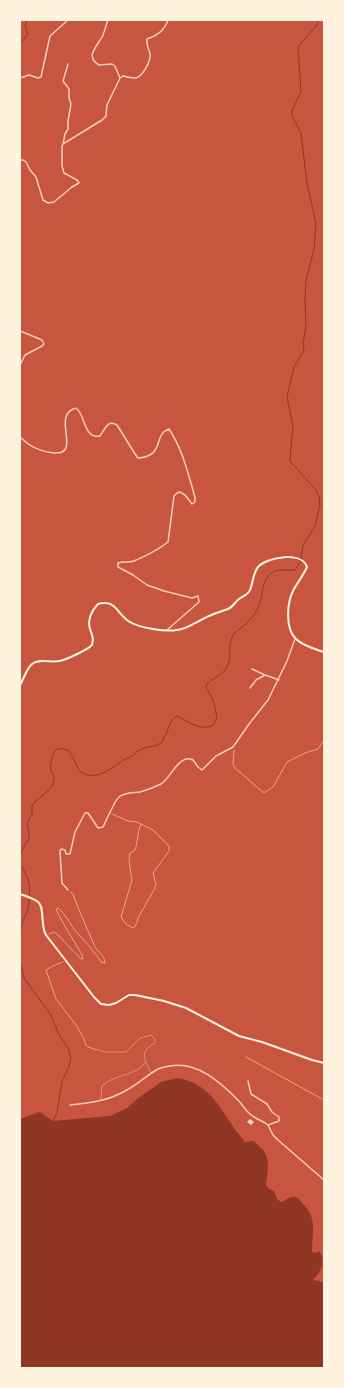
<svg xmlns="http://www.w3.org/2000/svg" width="344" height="1388" viewBox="0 0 344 1388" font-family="Mulish,sans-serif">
  <rect width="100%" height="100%" fill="#c8553d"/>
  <!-- water -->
  <path fill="#8f3625" d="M178 1078C207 1083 219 1105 234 1128 237 1133 242 1137 245 1142L253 1141C257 1145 263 1148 265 1153 270 1162 267 1175 266 1185L269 1189 274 1191 277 1199 281 1202C286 1201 289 1196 295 1197 298 1197 300 1201 302 1203 318 1218 312 1232 312 1252L316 1253 319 1251C327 1261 320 1273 313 1280L319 1281 324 1283V1368H20V1119L40 1112 53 1121 110 1116 127 1108 137 1099 161 1082Z"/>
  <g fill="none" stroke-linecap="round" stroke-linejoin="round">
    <!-- stream -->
    <path stroke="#8f3625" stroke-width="1" d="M20 44 28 34 25 25 27 20
      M301 559 303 545 311 533 315 526 320 505 319 497 316 490 290 461V458L293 427 287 397 294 367 304 351 303 343 306 327 305 302 306 281 314 249 316 223 307 183 301 133 292 116V110L301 92 298 47 316 26 319 20
      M20 854 29 838V831L27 824 32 814V805C38 797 54 790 54 779 55 776 52 774 51 771 49 764 53 756 55 750 58 749 62 748 64 749 75 750 73 770 85 774 98 779 111 769 121 762 124 759 129 758 132 756 135 754 138 750 142 749 149 746 156 747 162 742L172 720 177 716C188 721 203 733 214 724L217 718 214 703 210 694 206 688 207 684C213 678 223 675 227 667 232 658 228 648 231 640 233 632 240 629 245 625 250 620 256 613 258 608 264 596 260 580 273 572 279 568 288 571 295 570L300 562
      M20 865C32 879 31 895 27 912 26 916 23 919 22 923 20 929 21 936 20 942
      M20 962 24 978 51 1015 59 1035 68 1048 71 1057 69 1067 62 1081 57 1113 53 1121"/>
  </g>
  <!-- building -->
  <path fill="#f7dbc8" d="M250 1119 254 1122 251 1125 247 1122Z"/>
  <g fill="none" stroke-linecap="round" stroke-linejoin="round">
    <!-- path -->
    <path stroke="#fff3e0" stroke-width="0.5" d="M234 750 233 764 235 768 264 793 273 787 287 762 305 753 318 749 324 740
      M112 814 128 821 137 822 153 830 169 846V851L153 873 156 885 154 890 139 916 135 927 133 928 126 924 121 917 132 880 129 861 130 853 135 850C138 841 137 833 141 824
      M49 934 54 932 57 934 81 959H83L82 955 58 914 56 909 58 908C65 914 69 922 74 929 83 940 93 949 101 962L105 963 104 958 95 947 79 910 73 894 71 892
      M63 962 53 966 46 970 56 999 76 1025 83 1037 86 1045 88 1047 97 1050
      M246 1057 324 1100"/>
    <!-- service -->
    <path stroke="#f1ccb7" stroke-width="0.5" d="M99 1050 105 1052H126L140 1038 151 1035 155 1039V1043C139 1052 144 1058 151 1073
      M101 1100 102 1086C114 1074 135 1077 146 1062"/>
    <!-- minor -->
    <path stroke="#f1ccb7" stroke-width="1.5" d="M108 20C106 25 105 30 103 35 98 46 84 56 99 65L112 64 115 66 120 78
      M20 78 29 75 38 78 41 77 50 36 68 20
      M63 144 65 134 68 129V121L71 104 69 98V89L63 81 68 64
      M20 160H23L26 162 30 170 36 177 43 200 48 203 54 202 72 187 79 183 77 180 64 173 62 166V146L63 144 102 120 106 116 107 105 120 78 123 76C127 77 132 78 136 78 143 76 151 61 150 54 149 49 146 45 147 39 158 35 164 31 168 20
      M20 331 42 340 44 344 42 346 25 355 20 365
      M20 437C24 440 26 443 30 445 37 450 46 452 54 453 83 455 50 415 76 408 86 415 83 439 100 436 105 429 108 419 117 425L135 454 138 458C166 456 152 435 169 429 183 450 188 474 195 497V502L192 504 185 495 180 492 177 493 174 496 168 542C158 550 146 556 134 561 129 563 123 561 118 563V567L133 575 147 585 164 591 192 598 198 596 199 602 167 630
      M252 669 265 675
      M250 688 256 680 265 675 279 680
      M68 890 62 883 60 851 61 849 65 850 66 854H70L75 832 85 813H88L98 828 103 827C106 821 115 800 119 797 125 792 134 793 140 792 147 790 155 787 161 784 171 778 179 753 193 760L198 767 202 770 216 756 233 747 249 724 268 700 287 661 295 639
      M70 1105C89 1103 108 1101 125 1091 137 1085 147 1075 158 1069 162 1067 166 1067 170 1066 197 1061 220 1082 238 1100 242 1104 245 1110 250 1114 255 1119 262 1120 268 1125L279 1121V1117L272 1112 267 1104 251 1094 248 1081"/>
    <!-- tertiary -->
    <path stroke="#f1ccb7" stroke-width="1.5" d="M268 1125 273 1135 278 1140 324 1180"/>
    <!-- secondary -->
    <path stroke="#fff3e0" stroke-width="2" d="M20 685C24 679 26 669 32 664 40 658 51 663 59 661 66 660 87 650 92 645 94 638 92 635 90 629 87 620 92 610 98 604 117 599 117 615 130 622 140 628 165 632 177 630 187 629 196 622 205 618 212 614 220 612 228 609 233 607 235 602 239 599 243 596 248 595 250 590 253 583 253 573 258 567 267 557 302 551 307 567 303 576 297 583 293 591 287 603 285 629 296 639 303 646 315 649 324 652"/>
    <!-- primary -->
    <path stroke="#fff3e0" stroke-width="2" d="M20 894C25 896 33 898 38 902 45 907 40 925 46 935L94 997 101 1004 109 1005 116 1003 129 995H135L164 1001 186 1008 239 1036 262 1042 312 1060 324 1063"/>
  </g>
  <!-- border -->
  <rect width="344" height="1388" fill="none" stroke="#fff3e0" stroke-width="42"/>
</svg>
